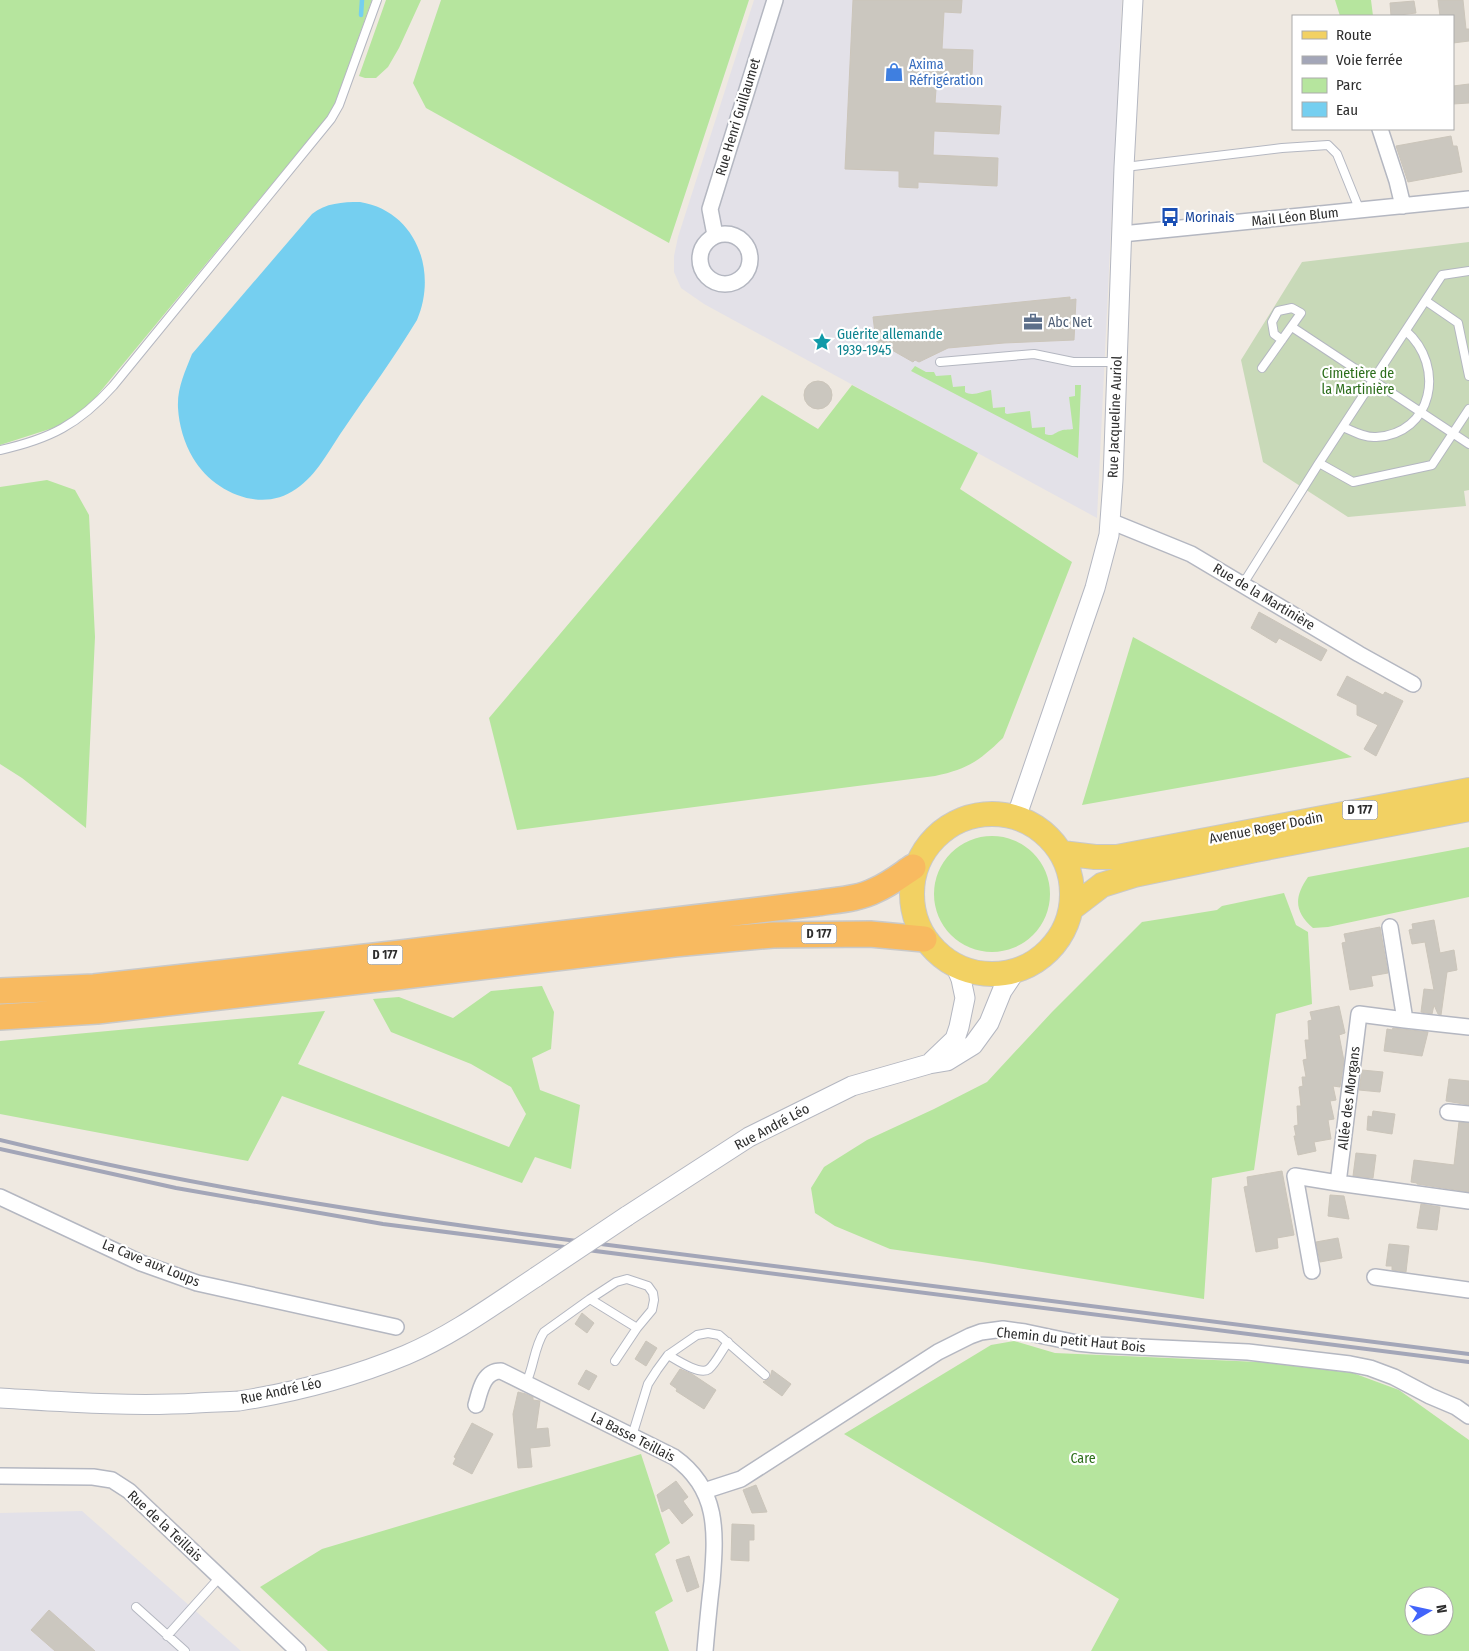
<svg xmlns="http://www.w3.org/2000/svg" width="1469" height="1651" viewBox="0 0 1469 1651" font-family="'Fira Sans Condensed',sans-serif">
  <rect width="100%" height="100%" fill="#efe9e1"/>
  <!-- industrial -->
  <path fill="#e3e1e8" d="M754 0H1122L1097 518 704 304 681 288 674 272V256L678 237Z
    M82 1511 241 1651H0V1513Z"/>
  <!-- green -->
  <path fill="#b6e59e" fill-rule="evenodd" d="M0 0H372L334 106 329 115 95 398 72 419 53 428 0 445Z
    M386 0H421L399 48 388 67 376 78H365L359 76Z
    M441 0H749L669 243 426 108 413 83Z
    M1335 0H1371L1373 16H1340Z
    M915 366 926 372H934L936 376 951 375 953 387 965 386V392C973 397 982 391 991 390L993 408 1005 407V413L1007 414 1030 411 1032 428 1045 427V434C1053 437 1054 433 1060 431 1063 429 1069 430 1073 429L1069 397 1075 396V385H1081L1078 458 911 371Z
    M852 385 978 453 960 489 1072 562 1003 738C979 761 968 769 935 776L517 830 489 718 762 395 818 429Z
    M47 480 75 490 89 515 95 637 86 828 22 778 0 764V487Z
    M1133 637 1352 757 1082 805Z
    M934 894a58 58 0 1 1 116 0a58 58 0 1 1-116 0Z
    M1469 847V897L1328 927 1313 928C1294 912 1294 897 1308 877Z
    M1284 893 1296 925 1308 932 1312 1004 1276 1014 1254 1170 1212 1178 1204 1299 982 1262 890 1249 835 1226 815 1213 811 1188 824 1167 867 1140 934 1109 987 1082 1052 1012 1142 922 1217 910 1222 906Z
    M542 986 554 1012 551 1049 532 1058 540 1090 580 1105 571 1169 535 1157 522 1183 282 1096 248 1161 0 1114V1041L325 1011 298 1064 509 1147 526 1114 511 1087 471 1064 391 1032 373 999 399 997 453 1018 491 991Z
    M1014 1341 1055 1353 1259 1362 1353 1373 1399 1390 1469 1440V1651H1091L1119 1599 844 1434 991 1345ZM1414 1596H1444V1626H1414Z
    M641 1454 670 1543 655 1554 673 1601 655 1612 669 1651H328L260 1587 322 1549Z"/>
  <!-- cemetery -->
  <path fill="#c8d9b8" d="M1469 242V490L1464 491 1466 506 1348 517 1263 462 1241 360 1302 262Z"/>
  <!-- water -->
  <path fill="#75cff0" d="M360 202C416 211 438 271 417 320 394 358 368 393 343 430 329 450 317 475 296 489 261 514 213 492 193 458 184 443 179 425 178 408 177 388 185 372 192 354L312 214C326 203 342 202 360 202Z"/>
  <g fill="none" stroke-linecap="round" stroke-linejoin="round">
    <!-- stream -->
    <path stroke="#75cff0" stroke-width="4.5" d="M361 15 362 0"/>
  </g>
  <!-- building -->
  <path fill="#cbc7bf" stroke="#cbc5ba" d="M853 0H962L961 13 944 12 942 49 973 50 972 77 937 76 935 103 1001 106 999 134 934 131 933 155 998 158 997 186 918 182V188L899 187V171L845 169Z
    M1438 0H1463L1466 29H1469V41L1453 43V16H1440Z
    M1414 1 1416 13 1391 16 1390 3Z
    M1469 84V103L1453 104V86Z
    M1451 136 1453 146H1457L1462 172 1408 182 1396 146Z
    M1070 297V300L1076 299 1074 340 1004 343 948 348 919 362 915 360 913 362 876 341 873 317Z
    M804 395a14 14 0 1 1 28 0a14 14 0 1 1-28 0Z
    M1259 612 1327 650 1321 661 1279 638 1276 643 1251 628Z
    M1347 676 1383 695 1385 692 1403 701 1376 756 1364 749 1378 725 1357 715V705L1337 695Z
    M1434 920 1440 953 1454 950 1457 970 1447 972 1441 1015 1438 1014 1434 1005 1432 1014 1421 1012 1424 989 1434 990 1425 942 1412 944 1409 930 1413 929 1412 924Z
    M1380 927 1388 973 1371 976 1373 986 1350 990 1342 943 1346 942 1344 934Z
    M1339 1006 1345 1033 1339 1035 1344 1061 1340 1087 1333 1086 1336 1100 1330 1101 1334 1119 1328 1120 1331 1139 1314 1142 1316 1151 1298 1155 1294 1136H1296L1294 1126 1298 1125 1297 1106H1301L1299 1087 1303 1086 1302 1077H1306L1303 1060 1307 1059 1305 1040H1309L1308 1021 1312 1020 1310 1012Z
    M1393 1028 1428 1032 1422 1056 1384 1051 1387 1029 1392 1030Z
    M1362 1070 1383 1072 1380 1092 1359 1090Z
    M1449 1079 1469 1081V1105L1446 1101Z
    M1373 1111 1395 1114 1392 1134 1367 1130 1368 1116 1372 1117Z
    M1459 1122 1469 1123V1192L1417 1184V1183L1411 1182 1414 1160 1454 1165Z
    M1356 1153 1376 1155 1373 1178 1353 1176Z
    M1282 1171 1294 1235 1277 1238 1278 1248 1256 1252 1244 1187 1248 1186 1247 1177Z
    M1330 1195 1344 1196 1349 1219 1328 1216Z
    M1421 1204 1440 1207 1437 1230 1417 1228Z
    M1338 1238 1342 1258 1320 1262 1316 1242Z
    M1389 1244 1409 1246 1406 1272 1392 1270V1266H1386Z
    M582 1313 594 1323 587 1333 575 1324Z
    M646 1341 657 1348 646 1366 635 1359Z
    M680 1369 692 1374 716 1390 704 1409 676 1391 677 1389 670 1384Z
    M586 1370 597 1376 589 1390 578 1384Z
    M772 1370 791 1384 782 1396 763 1382 770 1378Z
    M518 1392 526 1394 533 1397V1400L540 1401 536 1429 548 1428 550 1446 530 1448 532 1467 518 1468 513 1414Z
    M472 1423 493 1434 472 1474 453 1464 456 1458 454 1457Z
    M676 1481 688 1497 683 1501 693 1515 682 1524 669 1508 662 1512 657 1495Z
    M756 1485 767 1512 752 1513 743 1490Z
    M732 1524 754 1525V1540H749V1561L731 1560Z
    M689 1556 699 1587 687 1592 676 1560Z
    M49 1610 95 1651H55L31 1630Z"/>
  <g fill="none" stroke-linecap="round" stroke-linejoin="round">
    <!-- service casing -->
    <g stroke="#b4b7c1" stroke-width="10">
      <path id="service" d="M1125 167 1282 148 1328 145 1337 154 1360 211
        M1469 271 1442 275 1319 463 1353 482 1432 465 1469 409
        M1426 301 1458 323 1469 376
        M1292 327 1469 444
        M940 362 1034 354 1073 362H1117
        M1262 368 1301 313 1292 308 1278 311 1272 322 1274 334 1282 340
        M1343 427C1353 431 1364 438 1376 437 1433 434 1446 366 1406 331
        M0 450C50 439 79 424 113 386L331 119 339 105 377 0
        M1243 584 1319 463
        M590 1299 616 1282 627 1279 648 1286 653 1293 654 1300 652 1310 637 1328 615 1361
        M668 1355C677 1360 700 1376 709 1369 716 1363 722 1350 728 1342
        M526 1383C534 1367 534 1347 544 1332L590 1299 637 1328
        M632 1436 648 1384 657 1370 668 1355 697 1335 708 1333 719 1335 765 1375
        M136 1607 185 1651
        M167 1636 219 1578"/>
    </g>
    <!-- minor casing -->
    <g stroke="#b4b7c1" stroke-width="18">
      <path id="minor" d="M1380 129 1397 181 1403 206
        M1122 234 1469 199
        M700 259a25 25 0 1 1 50 0a25 25 0 1 1-50 0Z
        M715 235 710 209 775 0
        M1110 521 1191 554 1359 654 1413 684
        M1405 1020 1469 1027
        M1448 1112 1469 1114
        M1338 1183 1469 1201
        M0 1197 141 1263 197 1283 396 1327
        M1312 1271 1295 1176 1338 1183 1359 1014 1405 1020 1390 927
        M1375 1277 1469 1290
        M476 1405C480 1391 483 1371 501 1371L674 1457C719 1489 716 1532 712 1582 709 1605 707 1628 705 1651
        M0 1476 93 1477 112 1480 129 1491 298 1651
        M704 1491 741 1479 938 1352 970 1336 981 1332 1003 1329 1025 1332 1077 1343 1097 1345 1248 1352 1350 1364 1370 1368 1394 1377 1430 1396 1456 1407 1469 1416"/>
    </g>
    <!-- tertiary casing -->
    <g stroke="#b4b7c1" stroke-width="21">
      <path id="tertiary" d="M1016 818 1095 588 1109 535 1113 480 1124 167 1133 0
        M932 1061 955 1039 959 1027 965 998 961 979 956 967
        M627 1216 749 1137 852 1086 929 1064 947 1061 973 1045 989 1023 1002 991 1016 970
        M0 1398C66 1402 131 1407 197 1403 211 1402 225 1402 239 1401 296 1392 353 1377 406 1355 453 1335 495 1304 536 1277"/>
    </g>
    <!-- primary casing -->
    <g stroke="#c9c9c9" stroke-width="26">
      <path id="primary" d="M912 894a80 80 0 1 1 160 0a80 80 0 1 1-160 0Z
        M1062 853 1095 857H1117L1469 790
        M1072 908 1102 885 1134 875 1255 850 1469 809"/>
    </g>
    <!-- trunk casing -->
    <g stroke="#c9c9c9" stroke-width="28">
      <path id="trunk" d="M0 991 94 987 401 953 818 903C837 900 859 899 876 890 890 884 901 875 913 867
        M0 1017 97 1011 404 976 674 944 738 938 773 935 870 934 924 939"/>
    </g>
    <!-- service -->
    <use href="#service" stroke="#fff" stroke-width="8"/>
    <!-- minor -->
    <use href="#minor" stroke="#fff" stroke-width="15"/>
    <!-- tertiary -->
    <use href="#tertiary" stroke="#fff" stroke-width="19"/>
    <!-- primary -->
    <use href="#primary" stroke="#f2d163" stroke-width="24"/>
    <!-- trunk -->
    <use href="#trunk" stroke="#f8ba60" stroke-width="25"/>
    <!-- rail -->
    <path stroke="#a3a6b8" stroke-width="4" d="M0 1140C172 1182 346 1210 522 1234L1469 1354
      M0 1149 176 1188 383 1224 1469 1362"/>
    <!-- tertiary-bridge casing -->
    <g stroke="#b4b7c1" stroke-width="21" stroke-linecap="butt">
      <path id="tertiary-bridge" d="M536 1277 627 1216"/>
    </g>
    <!-- tertiary-bridge -->
    <use href="#tertiary-bridge" stroke="#fff" stroke-width="19"/>
  </g>
  <!-- icons -->
  <defs>
    <g id="shop-bare" transform="scale(1.5)"><path d="M-5-2.5h2.3a2.7 3.5 0 0 1 5.4 0H5L5.5 6h-11ZM-1.5-2.5h3a1.5 2.3 0 0 0-3 0Z" fill="#3f7fe0" stroke="#fff" stroke-width="2.5" paint-order="stroke"/></g>
    <g id="bus-bare" transform="scale(1.5)"><path d="M-5-6H5V4H4V6H2V4H-2V6H-4V4H-5ZM-3.5-4V0h7V-4ZM-3.5 1.2v1.5H-2V1.2ZM2 1.2v1.5H3.5V1.2Z" fill="#1a4fb4" stroke="#fff" stroke-width="2.5" paint-order="stroke"/></g>
    <g id="office-bare" transform="scale(1.5)"><path d="M-6-3h4V-5.5h4V-3h4V5H-6ZM-1-4.5V-3h2v-1.5ZM-6 0V1H6V0Z" fill="#5c6f8a" stroke="#fff" stroke-width="2.5" paint-order="stroke"/></g>
    <g id="sight-bare" transform="scale(1.5)"><path d="M0-6L1.8-2.2L6-1.7L2.9 1.2L3.7 5.4L0 3.3L-3.7 5.4L-2.9 1.2L-6-1.7L-1.8-2.2Z" fill="#0f9aa8" stroke="#fff" stroke-width="2.5" paint-order="stroke"/></g>
  </defs>
  <g fill-rule="evenodd">
    <use href="#shop-bare" x="894" y="72"/>
    <use href="#bus-bare" x="1170" y="217"/>
    <use href="#office-bare" x="1033" y="322"/>
    <use href="#sight-bare" x="822" y="342"/>
  </g>
  <g text-anchor="middle" dominant-baseline="central" stroke-width="4.5" stroke-linejoin="round" paint-order="stroke">
    <!-- shield labels -->
    <g fill="#fff" stroke="#6d6d6d" stroke-width="1">
      <rect x="1342.5" y="800.5" width="35" height="19" rx="4"/>
      <rect x="801.5" y="924.5" width="35" height="19" rx="4"/>
      <rect x="367.5" y="945.5" width="35" height="19" rx="4"/>
    </g>
    <g font-size="12" font-weight="bold" fill="#2e2e2e">
      <text x="1360" y="810">D 177</text>
      <text x="819" y="934">D 177</text>
      <text x="385" y="955">D 177</text>
    </g>
    <!-- shop labels -->
    <g font-size="14" fill="#366cbe" stroke="#fff" text-anchor="start">
      <text x="909" y="64">Axima<tspan x="909" dy="16">Réfrigération</tspan></text>
    </g>
    <!-- street labels -->
    <g font-size="14" fill="#2e2e2e" stroke="#fff">
      <text transform="translate(738 117) rotate(-73)">Rue Henri Guillaumet</text>
      <text transform="translate(1295 217) rotate(-6)">Mail Léon Blum</text>
      <text transform="translate(1115 417) rotate(-88)">Rue Jacqueline Auriol</text>
      <text transform="translate(1264 597) rotate(31)">Rue de la Martinière</text>
      <text transform="translate(1266 828) rotate(-11)">Avenue Roger Dodin</text>
      <text transform="translate(1349 1098) rotate(-83)">Allée des Morgans</text>
      <text transform="translate(772 1127) rotate(-28)">Rue André Léo</text>
      <text transform="translate(151 1263) rotate(22)">La Cave aux Loups</text>
      <text transform="translate(1071 1340) rotate(6)">Chemin du petit Haut Bois</text>
      <text transform="translate(281 1391) rotate(-12)">Rue André Léo</text>
      <text transform="translate(633 1437) rotate(27)">La Basse Teillais</text>
      <text transform="translate(165 1526) rotate(43)">Rue de la Teillais</text>
    </g>
    <!-- transit labels -->
    <g font-size="14" fill="#164399" stroke="#fff" text-anchor="start">
      <text x="1185" y="217">Morinais</text>
    </g>
    <!-- service labels -->
    <g font-size="14" fill="#4e5e75" stroke="#fff" text-anchor="start">
      <text x="1048" y="322">Abc Net</text>
    </g>
    <!-- culture labels -->
    <g font-size="14" fill="#0d838f" stroke="#fff" text-anchor="start">
      <text x="837" y="334">Guérite allemande<tspan x="837" dy="16">1939-1945</tspan></text>
    </g>
    <!-- park labels -->
    <g font-size="14" fill="#2c6e1b" stroke="#fff">
      <text x="1358" y="373">Cimetière de<tspan x="1358" dy="16">la Martinière</tspan></text>
      <text x="1083" y="1458">Care</text>
    </g>
  </g>
  <!-- legend -->
  <rect x="1292" y="15" width="162" height="115" fill="#ffffff" stroke="#ababab"/>
  <rect x="1302" y="31" width="25" height="8" fill="#f2d163" stroke="#ababab"/>
  <text x="1336" y="40" font-size="15" fill="#2e2e2e">Route</text>
  <rect x="1302" y="56" width="25" height="8" fill="#a3a6b8" stroke="#ababab"/>
  <text x="1336" y="65" font-size="15" fill="#2e2e2e">Voie ferrée</text>
  <rect x="1302" y="78" width="25" height="15" fill="#b6e59e" stroke="#ababab"/>
  <text x="1336" y="90" font-size="15" fill="#2e2e2e">Parc</text>
  <rect x="1302" y="102" width="25" height="15" fill="#75cff0" stroke="#ababab"/>
  <text x="1336" y="115" font-size="15" fill="#2e2e2e">Eau</text>
  <!-- north arrow -->
  <g transform="translate(1429 1611) rotate(81)"><circle r="24" fill="#ffffff" stroke="#ababab"/>
  <path d="M0-4L9 19L0 12L-9 19Z" fill="#4264fb"/>
  <text y="-8" font-size="14" font-weight="bold" text-anchor="middle" fill="#2e2e2e">N</text>
  </g>
</svg>
